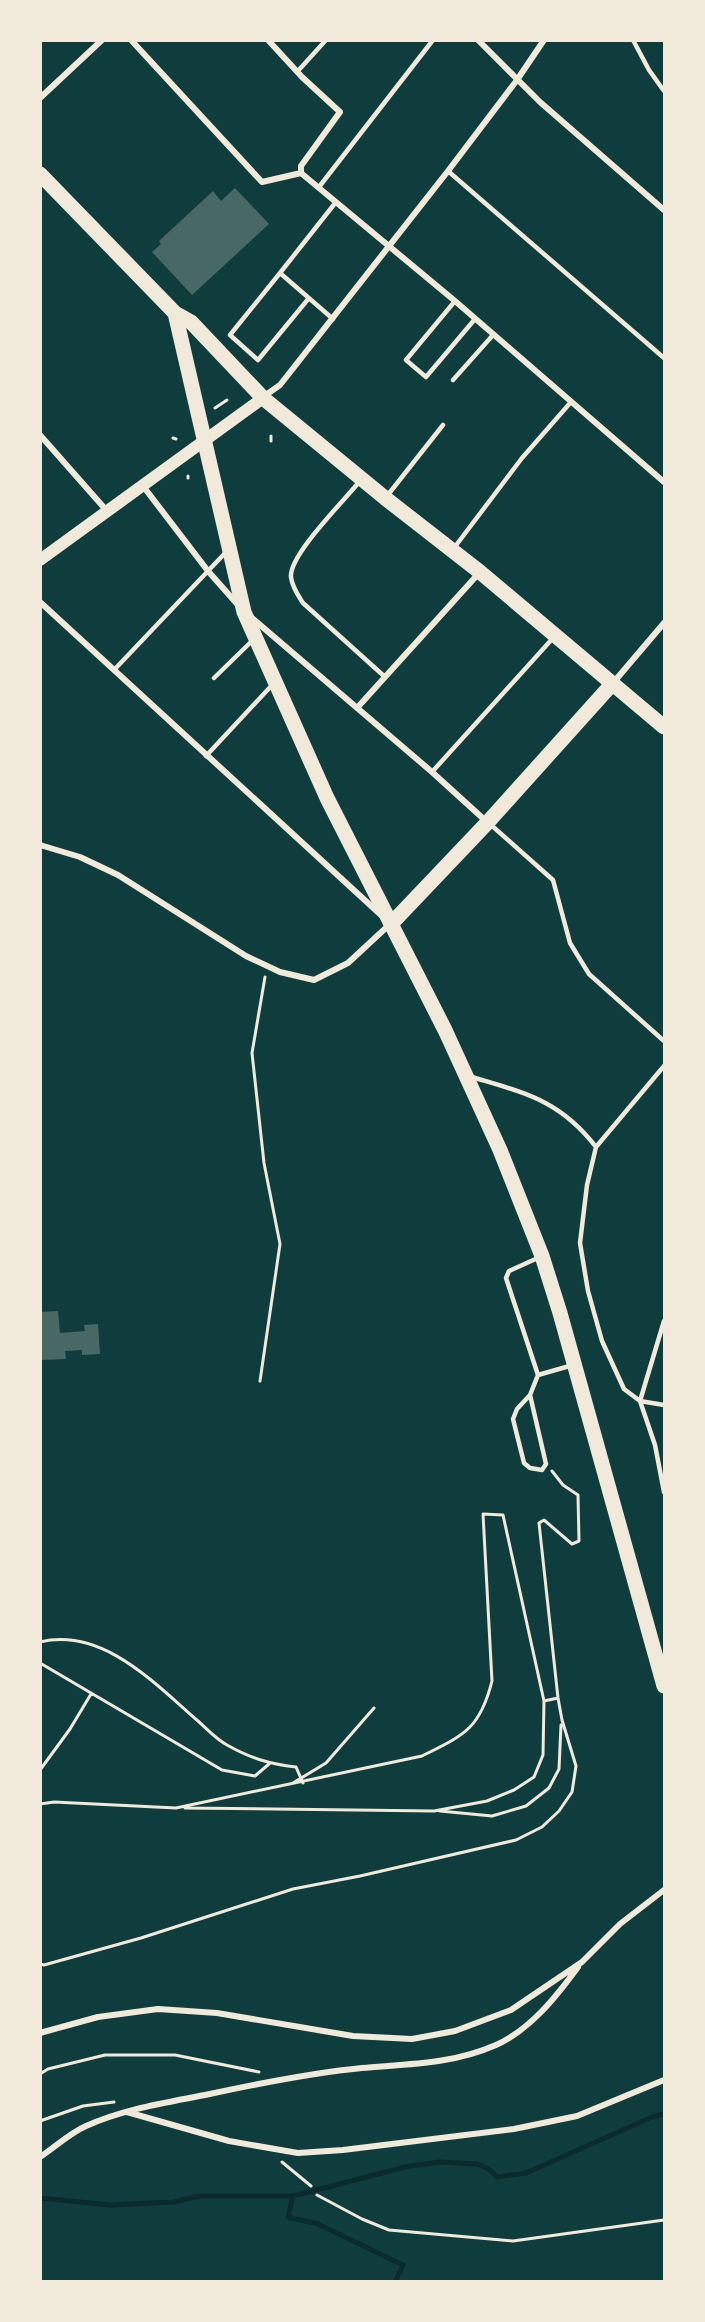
<svg xmlns="http://www.w3.org/2000/svg" width="705" height="2322" viewBox="0 0 705 2322" font-family="Mulish,sans-serif">
  <rect width="100%" height="100%" fill="#0f3d3e"/>
  <g fill="none" stroke-linecap="round" stroke-linejoin="round">
    <!-- stream -->
    <path stroke="#0a2a2b" stroke-width="5" d="M293 2196 288 2217 318 2224 403 2265 395 2282
      M40 2198 110 2205 174 2202 199 2196H293L409 2166 440 2162 477 2164 489 2169 497 2177 526 2173 652 2117 664 2114"/>
  </g>
  <!-- building -->
  <path fill="#486865" d="M235 188 269 224 192 295 152 252 161 244 159 241 213 191 221 201Z
    M58 1311 60 1333 85 1331 84 1325 98 1324 100 1354 82 1355V1350L65 1351 66 1359 42 1360 40 1312Z"/>
  <g fill="none" stroke-linecap="round" stroke-linejoin="round">
    <!-- path -->
    <path stroke="#f1e9da" stroke-width="3" d="M215 408 227 400
      M173 438 176 439
      M271 441V436
      M188 478V476
      M260 1381 280 1244 264 1163 252 1053 265 977
      M40 1642C103 1627 155 1684 198 1721 207 1729 216 1739 227 1745 250 1758 269 1764 296 1767L303 1783
      M40 1663 222 1770 255 1776 269 1764
      M544 1701 558 1698
      M40 1770 70 1729 91 1694
      M293 1783 326 1763 374 1708
      M40 1804 54 1802 176 1808 422 1756C464 1735 480 1729 492 1681L483 1514 503 1515 544 1701 543 1755 534 1777 514 1790 487 1801 434 1811
      M185 1808 433 1811
      M440 1811 492 1816 526 1806 549 1788 559 1769 561 1725
      M40 1964 44 1965 141 1938 293 1889 360 1876 516 1840 542 1827 559 1811 572 1792 576 1766 562 1720 558 1698 539 1523 544 1520 572 1544 579 1541 578 1495 563 1485 552 1471
      M40 2074 48 2069 105 2055H175L259 2072
      M40 2121 83 2106 114 2102
      M282 2162 311 2186
      M317 2195 362 2219 389 2230 513 2241 664 2220"/>
    <!-- service -->
    <path stroke="#f1e9da" stroke-width="4.5" d="M633 40 649 70 664 91
      M297 72 326 40
      M448 171 664 358
      M319 187 433 40
      M280 273 230 335 258 360 309 298
      M455 301 406 360 426 377 475 319
      M333 319 280 273 336 202
      M453 380 493 335
      M359 482C344 501 289 555 291 577 292 587 298 595 303 603L385 677
      M387 496 443 425
      M454 548 522 458 571 402
      M114 670 227 551
      M214 678 254 639
      M206 756 274 683
      M432 772 553 638
      M491 825 553 880 570 943 589 974 664 1041
      M472 1077C525 1093 560 1100 596 1147L587 1185 580 1243 588 1291 602 1341 624 1389 640 1401 655 1445 664 1492
      M596 1147 664 1066
      M664 1321 640 1401 664 1405
      M538 1375 573 1365
      M530 1395 546 1464 542 1470 530 1468 524 1463 513 1419 517 1409 530 1395 538 1375 506 1278 509 1271 540 1257"/>
    <!-- minor -->
    <path stroke="#f1e9da" stroke-width="6" d="M131 40 262 182 301 173
      M268 40 302 77 340 112 301 166V173L455 301 664 482
      M478 40 540 102 664 210
      M40 98 102 40
      M263 397 280 385 448 171 517 80 544 40
      M40 435 107 511
      M143 486 208 571 238 605
      M40 602 381 915
      M252 618 432 772 487 822
      M613 683 664 623
      M357 708 480 572
      M40 845 80 857 118 875 246 956 280 972 314 980 348 963 389 925
      M40 2033 98 2017 158 2009 217 2013 353 2036 412 2039 455 2031 511 2010 582 1962 620 1924 664 1890
      M127 2112 229 2141 298 2153 343 2150 514 2129 577 2116 664 2080
      M40 2157C55 2147 70 2133 86 2126 124 2109 164 2103 205 2095 256 2084 310 2073 362 2068 409 2064 453 2064 496 2045 531 2029 556 1997 578 1967"/>
    <!-- secondary -->
    <path stroke="#f1e9da" stroke-width="12" d="M40 560 263 398"/>
    <!-- primary -->
    <path stroke="#f1e9da" stroke-width="15" d="M40 174 175 313 191 322 263 398 385 498 480 572 664 727
      M175 313 244 612 327 798 445 1030 500 1150 542 1256 560 1313 664 1686
      M391 924 488 822 613 683"/>
  </g>
  <!-- border -->
  <rect width="705" height="2322" fill="none" stroke="#f1e9da" stroke-width="84"/>
</svg>
